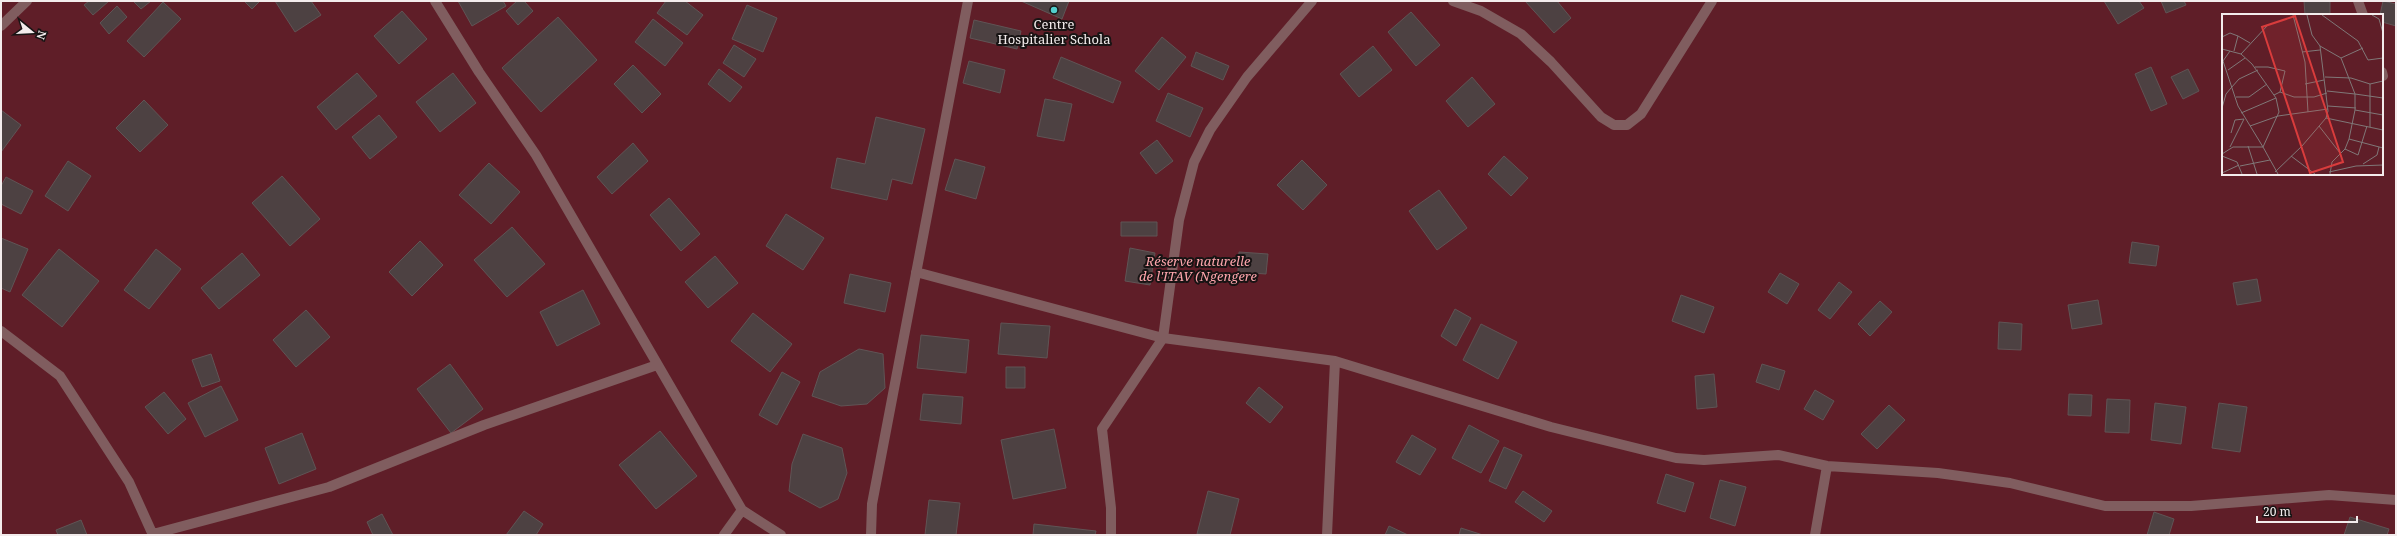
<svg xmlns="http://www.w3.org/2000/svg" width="2397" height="536" viewBox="0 0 2397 536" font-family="'Noto Serif',serif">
  <rect width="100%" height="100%" fill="#342a2a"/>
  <!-- green -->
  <path fill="#5f1e28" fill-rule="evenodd" d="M1 1H2396V535H1ZM2223 15H2382V174H2223Z"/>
  <!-- building -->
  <path fill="#4d4142" stroke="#605455" d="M89 1H109L93 15 84 5Z
    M133 1H151L141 9Z
    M244 1H260L252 9Z
    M275 1H311L321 15 295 32Z
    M458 1H503L506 6 472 26Z
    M517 1H524L533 11 518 25 506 11Z
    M666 1H685L703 15 687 35 657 13Z
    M1021 1H1069L1062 19Z
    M1525 1H1557L1571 18 1554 33Z
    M2104 1H2139L2144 8 2118 24Z
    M2161 1H2184L2186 5 2166 13Z
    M2304 1H2330V15H2305Z
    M2383 1 2396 4V26L2382 22V15H2380Z
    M163 2 181 19 144 57 127 41Z
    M747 5 777 18 763 52 732 39Z
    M117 6 127 17 109 34 100 23Z
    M402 11 427 39 399 64 374 36Z
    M1411 12 1440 45 1416 66 1388 32Z
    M558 17 597 60 541 112 502 68Z
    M653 19 683 43 665 66 635 42Z
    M974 20 1021 31 1017 49 970 38Z
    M1162 37 1186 57 1159 90 1135 71Z
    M734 45 756 59 744 77 723 63Z
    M1373 46 1392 70 1359 97 1340 74Z
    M1196 52 1229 66 1223 80 1191 66Z
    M1061 57 1121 82 1113 103 1053 78Z
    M969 61 1005 70 1000 93 963 83Z
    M633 65 661 94 642 113 614 84Z
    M2151 67 2167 104 2151 111 2135 74Z
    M719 69 742 87 730 102 708 84Z
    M2188 69 2199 91 2183 99 2171 77Z
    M357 73 377 96 336 130 317 107Z
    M453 73 476 103 440 132 416 102Z
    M1472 77 1495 104 1468 127 1446 101Z
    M1168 93 1203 108 1190 137 1156 121Z
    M1045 99 1072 104 1064 141 1037 136Z
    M144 100 168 125 140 152 116 128Z
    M1 110 21 125 1 152Z
    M379 115 397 137 370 159 352 137Z
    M876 117 925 129 912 184 892 179 887 200 831 188 837 158 865 164Z
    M1157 140 1173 161 1156 174 1140 153Z
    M633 143 648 161 612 194 597 177Z
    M1504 156 1528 178 1511 196 1488 174Z
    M955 159 985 167 976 199 945 190Z
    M1302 160 1327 185 1303 210 1277 185Z
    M68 161 91 176 68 211 45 196Z
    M489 163 520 192 491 224 459 195Z
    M282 176 320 219 290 246 252 203Z
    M6 177 33 191 21 214 1 204V186Z
    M1439 190 1467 228 1437 250 1409 211Z
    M669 198 700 234 681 251 650 215Z
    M786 214 824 238 803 270 766 246Z
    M1121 222H1157V236H1121Z
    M512 227 545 264 507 297 474 260Z
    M1 238 28 249 10 292 1 288Z
    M420 241 443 265 412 296 389 272Z
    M2132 242 2159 246 2156 266 2129 263Z
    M1130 248 1155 253 1150 285 1125 281Z
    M59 249 99 281 62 327 22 295Z
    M156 249 181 269 149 309 124 290Z
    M1239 252 1268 254 1266 274 1238 272Z
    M242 253 260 275 219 309 201 288Z
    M715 256 738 283 708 308 685 282Z
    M1780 273 1799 284 1787 304 1768 292Z
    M850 274 891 283 885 312 844 303Z
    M2257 279 2261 301 2237 305 2233 283Z
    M1839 282 1852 292 1830 319 1818 310Z
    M583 290 600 324 557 346 540 312Z
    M1681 295 1714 307 1704 333 1672 321Z
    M2098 300 2102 324 2072 329 2068 305Z
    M1880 301 1892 312 1870 336 1858 324Z
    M1455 309 1471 318 1456 346 1441 336Z
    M306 310 330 337 296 367 273 340Z
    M753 313 792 344 770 372 731 341Z
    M1999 322 2022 324 2021 350 1998 349Z
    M1001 323 1050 326 1047 358 998 354Z
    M1481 324 1517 342 1498 379 1463 360Z
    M921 335 969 340 966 373 917 368Z
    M859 349 883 354 885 388 867 404 841 406 812 396 820 372Z
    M211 354 220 381 202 387 192 360Z
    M450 364 483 409 451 433 417 389Z
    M1762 364 1785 371 1779 390 1756 382Z
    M1006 367H1025V388H1006Z
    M782 372 800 382 777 425 759 415Z
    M1714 374 1717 407 1697 409 1695 376Z
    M221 386 238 420 205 437 188 403Z
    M1259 387 1283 407 1270 423 1246 403Z
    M1815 390 1834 401 1823 420 1804 409Z
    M164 392 186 419 168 434 145 407Z
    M923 394 963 397 961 424 920 420Z
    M2069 394 2092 395 2091 416 2068 415Z
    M2107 399 2130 400 2129 433 2105 432Z
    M2155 403 2186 407 2181 444 2151 440Z
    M2219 403 2247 407 2240 452 2212 448Z
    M1889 405 1905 420 1877 449 1861 434Z
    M1469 425 1499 441 1481 473 1452 458Z
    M1054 429 1066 488 1013 499 1001 440Z
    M660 431 697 476 656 509 619 465Z
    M302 433 316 469 279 484 265 448Z
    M803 434 842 448 847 473 838 499 820 508 789 491 792 464Z
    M1412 435 1436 449 1420 475 1396 462Z
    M1504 447 1522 455 1506 489 1489 481Z
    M1666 474 1694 483 1685 512 1657 503Z
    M1720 480 1746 487 1735 526 1710 518Z
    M1208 491 1239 499 1230 535 1197 534Z
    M1523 491 1552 511 1544 522 1515 502Z
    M929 500 960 503 956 535H925Z
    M524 511 543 524 536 535H506Z
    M2154 512 2174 519 2169 535H2147Z
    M382 514 393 535H373L367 522Z
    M2350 517 2389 529 2387 535H2344Z
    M81 520 87 535H58L56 530Z
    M1034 524 1096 531 1095 535H1033Z
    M1389 526 1408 535H1385Z
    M1461 528 1483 535H1459Z"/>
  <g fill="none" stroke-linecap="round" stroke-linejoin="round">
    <!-- minor -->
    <path stroke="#805d5f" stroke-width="10" d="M435 1 479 72 536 155 742 510 781 535
      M1453 1 1481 11 1521 34 1551 62 1601 117 1614 125H1627L1641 114 1712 1
      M2358 1 2363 15
      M1 26 27 1
      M2382 72 2383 76
      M916 272 1163 338 1335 361 1551 427 1676 458 1704 460 1778 455 1827 466 1938 473 2010 483 2105 506H2191L2329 495 2396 500
      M1 331 60 376 129 482 153 535
      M153 534 329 487 484 425 657 365
      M724 535 742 510
      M871 535 872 504 968 1
      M1111 535V508L1102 429 1163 338 1179 220 1194 162 1210 130 1247 77 1312 1
      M1327 535 1335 361
      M1815 535 1827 466"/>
  </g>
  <!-- markers -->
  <circle fill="#52cdcc" stroke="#181414" stroke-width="1.5" cx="1054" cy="10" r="4"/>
  <g text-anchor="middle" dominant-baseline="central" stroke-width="4" stroke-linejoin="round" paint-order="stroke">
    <!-- poi labels -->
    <g font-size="13" fill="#f3ecec" stroke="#181414">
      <text x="1054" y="24">Centre<tspan x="1054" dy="15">Hospitalier Schola</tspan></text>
    </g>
    <!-- park labels -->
    <g font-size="13" font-style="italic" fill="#fea5ac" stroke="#181414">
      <text x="1198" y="261">Réserve naturelle<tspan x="1198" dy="15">de l'ITAV (Ngengere</tspan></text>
    </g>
  </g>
  <!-- overview -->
  <g transform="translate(2222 14)">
    <rect width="161" height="161" fill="#342a2a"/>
    <path d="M0 1H161V160H0Z" fill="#5f1e28"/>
    <path fill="none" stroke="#807878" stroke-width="1" d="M71 1 83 48 86 98M100 1 136 27 146 46 161 44M150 1 157 5 161 19M0 23 8 19 16 22M98 32 119 44 133 80V96L127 125 123 135 110 148 108 160M0 35 19 40 30 50 54 84 57 98 41 133 56 160M8 37 1 47 16 92 41 133M12 37 16 22 28 29M80 38 98 36M19 40 45 12M119 44 141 34M33 53H46L63 57 58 78M6 56 23 44M103 63 129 64 148 70 161 67M83 70 102 66M105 77 133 80M133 80 161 84M52 81 58 78 72 83H92L105 79M14 83H27L45 70M106 92 134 94M0 94 4 80 9 74 17 65 36 56M133 96 161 101M19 99 54 84M104 104 161 116M28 112 56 102 106 95M97 112 118 139M148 113V70M9 119 13 106 22 105M127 125 161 134M26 132 35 160M8 133 22 105M123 135 136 141 145 112M0 140 11 133H41M0 142 15 148 20 160M69 142 93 160M141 150 155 141 157 133M18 152 48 146M53 158 80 132 104 104 106 97 98 32 90 21 85 1M107 158 134 152 161 151M0 159 17 151"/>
    <path fill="#d93c3c" fill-opacity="0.15" stroke="#d93c3c" stroke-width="2" d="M73 2 121 148 88 159 40 13Z"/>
    <rect width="161" height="161" fill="none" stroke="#f3ecec" stroke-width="2"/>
  </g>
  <!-- border -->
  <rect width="2397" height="536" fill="none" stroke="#f3ecec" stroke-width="4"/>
  <!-- north arrow -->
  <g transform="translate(32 32) rotate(108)" stroke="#181414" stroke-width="3" paint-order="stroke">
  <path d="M0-3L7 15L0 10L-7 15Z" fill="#f3ecec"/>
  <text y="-6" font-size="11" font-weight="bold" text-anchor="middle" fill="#f3ecec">N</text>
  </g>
  <!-- scale -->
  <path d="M2257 516v6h100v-6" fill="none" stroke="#f3ecec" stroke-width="2"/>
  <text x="2263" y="516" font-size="12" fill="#f3ecec" stroke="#181414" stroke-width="3" paint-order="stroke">20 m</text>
</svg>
